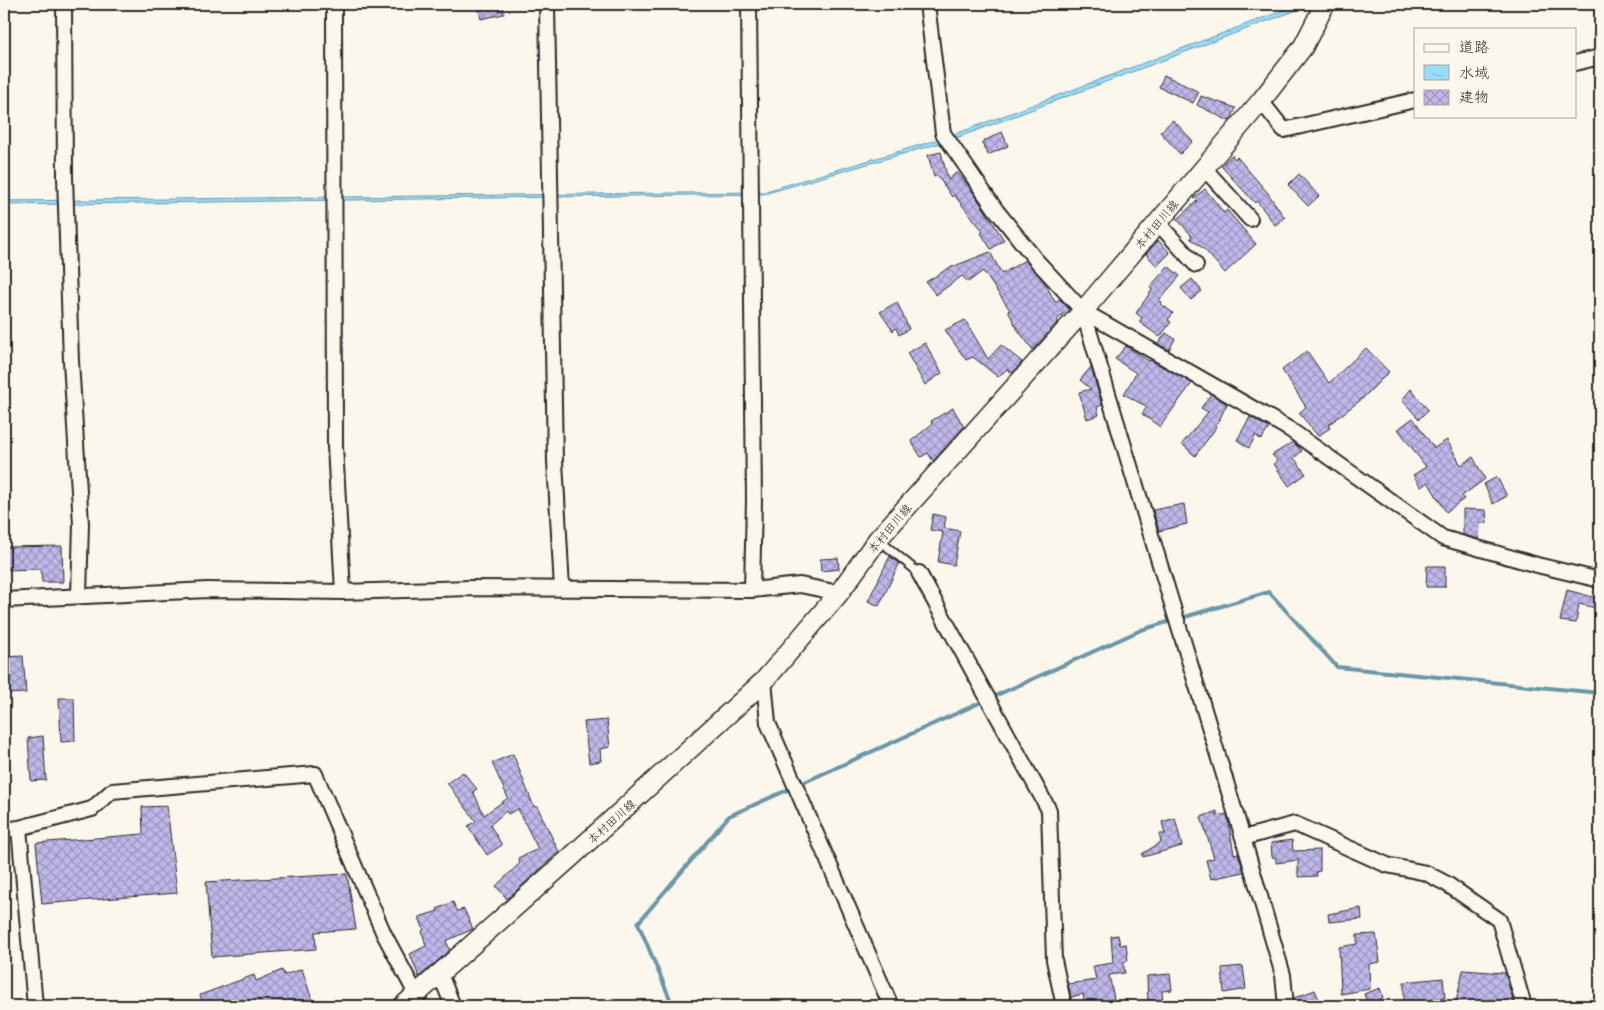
<svg xmlns="http://www.w3.org/2000/svg" width="1604" height="1010" viewBox="0 0 1604 1010" font-family="'Playpen Sans','Klee One',sans-serif">
  <defs>
    <pattern id="water-ripples" width="26" height="14" patternUnits="userSpaceOnUse" patternTransform="scale(1.25)"><rect width="26" height="14" fill="#96ddf9"/><path d="M2 4q2-2 4 0t4 0M15 11q2-2 4 0t4 0" fill="none" stroke="#81bed6"/></pattern>
    <pattern id="building-cross-hatch" width="8" height="8" patternUnits="userSpaceOnUse" patternTransform="scale(1.25)"><rect width="8" height="8" fill="#bfb7e9"/><path d="M0 0l8 8M0 8l8-8" fill="none" stroke="#9b95bd"/></pattern>
  </defs>
  <rect width="100%" height="100%" fill="#fbf7ec"/>
  <filter id="ink" filterUnits="userSpaceOnUse"><feTurbulence type="fractalNoise" baseFrequency=".02" numOctaves="2"/><feDisplacementMap in="SourceGraphic" scale="10" xChannelSelector="R" yChannelSelector="G"/><feConvolveMatrix kernelMatrix="1 2 1 2 8 2 1 2 1" color-interpolation-filters="sRGB"/></filter>
  <g filter="url(#ink)">
    <!-- water -->
    <path fill="url(#water-ripples)" stroke="#6b96a7" d="M1300 4H1313L951 140 764 194 4 205V201L763 192 950 136Z"/>
    <g fill="none" stroke-linecap="round" stroke-linejoin="round">
      <!-- stream -->
      <path stroke="#6b96a7" stroke-width="4" d="M798 785 1141 630 1269 592 1337 667 1600 693
        M673 1006 638 923 729 816 792 788"/>
    </g>
    <!-- building -->
    <path fill="url(#building-cross-hatch)" stroke="#2b2b2b" d="M477 4H503L504 14 481 19Z
      M1164 75 1199 92 1193 103 1159 87Z
      M1201 96 1236 108 1231 119 1229 121 1197 105Z
      M1173 120 1193 141 1180 154 1160 132Z
      M1002 132 1008 146 988 155 982 142Z
      M941 152 948 180 957 172 973 192 1004 240 991 249 981 233 983 231 954 195 952 197 938 176 934 177 928 155Z
      M1232 155 1235 159 1237 157 1267 192 1285 218 1275 225 1257 201 1255 203 1221 166Z
      M1299 174 1319 196 1308 206 1288 185Z
      M1205 189 1224 213 1227 210 1256 244 1225 273 1205 250 1190 238 1192 236 1177 219 1197 201 1194 198Z
      M1158 240 1170 253 1157 266 1146 254Z
      M990 252 1002 274 1025 260 1045 283 1055 302 1060 299 1069 309 1057 320 1058 322 1033 350 1018 330 1008 311 1010 310 983 271 968 282 962 276 936 295 926 282 947 269Z
      M1168 266 1180 276 1159 300 1162 302 1161 304 1173 313 1168 320 1171 322 1160 337 1139 322 1142 318 1136 313 1152 290 1150 287Z
      M1192 279 1202 291 1191 300 1181 288Z
      M897 302 909 329 899 335 896 328 893 331 880 312Z
      M965 320 988 359 1001 345 1022 362 1012 373 1007 369 998 377 973 357 966 360 945 330Z
      M1166 333 1175 339 1169 350 1158 344Z
      M925 343 942 373 925 385 907 353Z
      M1126 346 1149 361 1150 360 1192 383 1160 427 1142 414 1147 407 1124 394 1136 373 1115 359Z
      M1366 348 1389 372 1362 399 1328 425 1330 428 1318 436 1299 413 1306 407 1282 370 1307 351 1329 383Z
      M1091 367 1102 405 1097 407 1099 415 1087 419 1079 392 1091 389 1080 380Z
      M1411 389 1428 410 1419 419 1402 400Z
      M1211 394 1227 404 1213 432 1195 456 1182 444 1208 412 1201 408Z
      M953 408 964 427 933 461 928 453 921 457 911 441 932 424 931 421Z
      M1250 417 1269 428 1261 440 1256 435 1249 448 1237 440Z
      M1413 418 1434 448 1447 440 1461 465 1473 457 1485 479 1462 496 1464 499 1446 512 1428 482 1421 487 1413 475 1426 467 1398 429Z
      M1293 442 1302 451 1294 458 1306 474 1289 486 1274 464 1277 460 1272 455Z
      M1497 477 1507 496 1493 504 1484 484Z
      M1184 504 1187 524 1159 531 1153 510Z
      M1463 509 1486 510 1487 523H1480L1479 539 1463 535Z
      M933 514 946 517 944 528 960 531 954 565 938 562 943 532 930 530Z
      M62 546 63 582H42L41 569 4 570V547Z
      M890 556 899 564 879 606 868 601Z
      M838 558 839 569 821 571 820 559Z
      M1427 566H1445V587H1426Z
      M1567 590 1600 599V609L1579 604 1576 623 1560 621Z
      M23 656 26 693 4 694V657Z
      M59 698H74L75 741 61 742Z
      M607 720 610 747 600 749 601 761 589 763 584 722Z
      M43 736 46 780 31 781 28 738Z
      M513 754 534 807 537 806 559 852 507 899 496 886 520 863 518 858 538 849 518 809 508 814 506 811 490 825 502 845 487 855 468 826 476 821 447 783 463 772 477 789 473 791 484 815 508 798 492 763Z
      M167 806 177 893 42 904 36 843 143 834 142 807Z
      M1217 811V816L1227 814 1234 854 1238 853 1244 872 1211 879 1206 860 1214 858 1201 817Z
      M1175 818 1182 846 1143 857 1142 854 1161 842 1159 834H1165L1162 822Z
      M1292 840 1293 851 1320 850V871L1316 872 1317 876 1298 877V860L1276 863V858L1272 857 1271 843Z
      M347 874 356 929 315 932 316 949 212 957 206 882Z
      M453 902 457 911 464 909 473 929 446 941 450 950 419 977 410 954 426 946 422 931 424 930 419 917 438 911 437 909Z
      M1361 908 1362 919 1329 922 1328 914Z
      M1376 934 1380 962 1369 964 1370 989 1341 994 1339 947 1357 944V935Z
      M1118 935 1120 945 1126 944 1128 961 1123 962 1125 973 1109 975 1115 1003 1105 1006H1085L1083 994 1071 997 1068 984 1096 980 1093 966 1113 963 1111 936Z
      M1243 966 1246 989 1224 993 1222 968Z
      M302 969 314 1006H204L200 995 254 975 256 981 282 970 284 975Z
      M1463 970 1505 973 1515 1006H1455Z
      M1170 974 1172 990 1162 991 1163 1006H1148L1147 976Z
      M1443 978 1445 998 1426 1001V1006H1404V982Z
      M1380 988 1383 998 1368 1005 1364 994Z
      M1315 990 1322 1006H1297L1294 998Z"/>
    <g fill="none" stroke-linecap="round" stroke-linejoin="round">
      <!-- lane casing -->
      <g stroke="#2b2b2b" stroke-width="11">
        <path id="lane" d="M879 540 919 573"/>
      </g>
      <!-- street casing -->
      <g stroke="#2b2b2b" stroke-width="18">
        <path id="street" d="M64 4 65 177 71 361 81 524 79 595
          M334 4 335 446 343 592
          M547 4 555 461 562 589
          M749 4 754 500 752 590
          M927 4 943 133 996 210 1036 260 1083 311 1289 429 1443 538 1537 565 1600 580
          M1575 63 1600 57
          M1261 101 1284 130 1415 100
          M1204 168 1250 219
          M1158 223 1196 265
          M1083 311 1243 838 1283 975 1286 1006
          M919 573 1049 810 1054 960 1064 1006
          M4 600 208 590 343 592 469 588 752 590 800 585 839 593
          M764 681 768 723 891 1006
          M19 828 35 1006
          M4 830 19 828 92 809 112 791 315 774 384 934 416 994
          M1243 838 1295 824 1387 865 1426 873 1447 884 1499 920 1524 1006
          M440 974 453 1006"/>
      </g>
      <!-- secondary casing -->
      <g stroke="#2b2b2b" stroke-width="22">
        <path id="secondary" d="M403 1006 570 858 764 681 839 593 878 539 1083 311 1261 101 1303 47 1325 4"/>
      </g>
      <!-- lane -->
      <use href="#lane" stroke="#fbf7ec" stroke-width="7"/>
      <!-- street -->
      <use href="#street" stroke="#fbf7ec" stroke-width="14"/>
      <!-- secondary -->
      <use href="#secondary" stroke="#fbf7ec" stroke-width="19"/>
    </g>
  </g>
  <g text-anchor="middle" dominant-baseline="central" stroke-width="4" stroke-linejoin="round" paint-order="stroke">
    <!-- street labels -->
    <g font-size="12" fill="#2b2b2b" stroke="#fbf7ec">
      <text transform="translate(1156 224) rotate(-50)">本村田川線</text>
      <text transform="translate(889 528) rotate(-50)">本村田川線</text>
      <text transform="translate(611 821) rotate(-42)">本村田川線</text>
    </g>
  </g>
  <!-- margin -->
  <rect width="1604" height="1010" fill="none" stroke="#fbf7ec" stroke-width="20"/>
  <rect x="10" y="10" width="1584" height="990" fill="none" stroke="#2b2b2b" stroke-width="2" filter="url(#ink)"/>
  <!-- legend -->
  <rect x="1414" y="28" width="162" height="90" fill="#fbf7ec" stroke="#a8a59f"/>
  <rect x="1424" y="44" width="25" height="8" fill="#fbf7ec" stroke="#a8a59f"/>
  <text x="1459" y="52" font-size="15" fill="#2b2b2b">道路</text>
  <rect x="1424" y="65" width="25" height="15" fill="url(#water-ripples)" stroke="#a8a59f"/>
  <text x="1459" y="78" font-size="15" fill="#2b2b2b">水域</text>
  <rect x="1424" y="90" width="25" height="15" fill="url(#building-cross-hatch)" stroke="#a8a59f"/>
  <text x="1459" y="102" font-size="15" fill="#2b2b2b">建物</text>
</svg>
